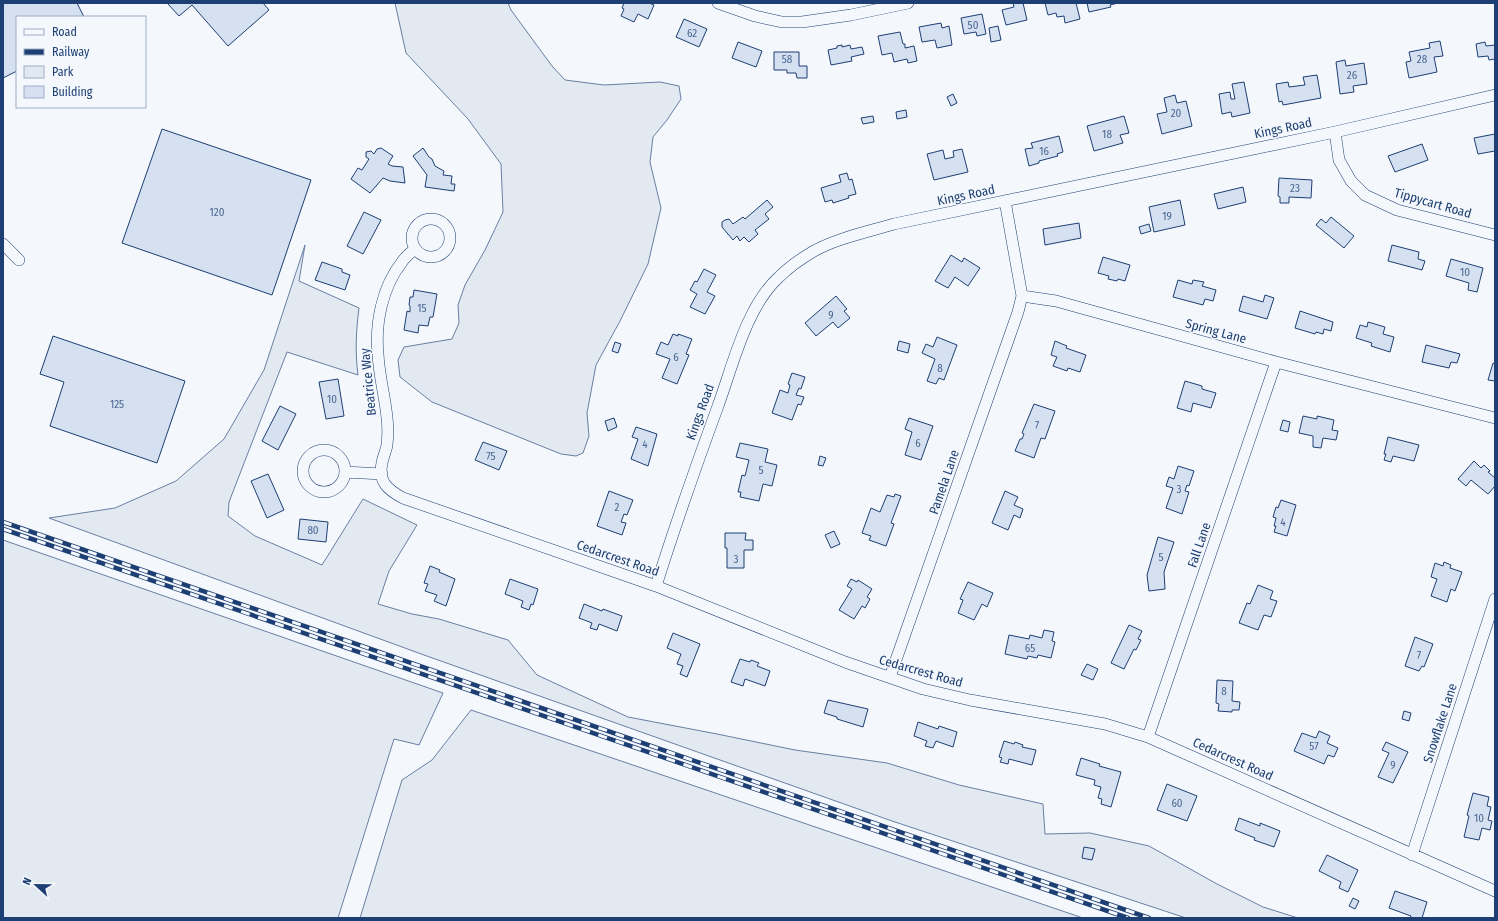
<svg xmlns="http://www.w3.org/2000/svg" width="1498" height="921" viewBox="0 0 1498 921" font-family="'Fira Sans Condensed',sans-serif">
  <rect width="100%" height="100%" fill="#f4f7fb"/>
  <!-- green -->
  <path fill="#e3e9f0" stroke="#687fa3" d="M395 3H508L511 10 552 66 565 80 604 85 660 82 679 86 681 99 667 120 653 137 650 162 661 208 648 264 620 321 596 365 587 413 589 436 583 453 576 456 561 454 432 402 400 377 398 360 404 347 452 339 459 323 458 305 465 285 485 250 503 212 501 164 468 119 406 53Z
    M305 245 299 281 359 308C356 331 355 352 358 375L287 352 229 502 228 516 255 536 322 565 363 499 417 525 389 571 378 604 412 614 439 619 508 640 537 675 628 717 717 734 795 750 887 763 959 785 1043 804 1045 834 1090 833 1149 846 1217 884 1263 907 1298 918H1186L892 821 424 655 49 518 115 508 176 481 224 439 264 370Z
    M3 540 443 693 419 745 394 739 338 918H3Z
    M471 710 1083 918H360L402 780 432 760Z"/>
  <!-- building -->
  <path fill="#d5e0f0" stroke="#1d3f73" d="M3 3H77L84 17H17V71L3 78Z
    M167 3H263L269 10 228 46 192 5 179 16Z
    M624 3H649L654 5 648 19 638 14 634 22 621 16 624 9 622 8Z
    M1013 3H1023L1027 20 1006 25 1002 10 1014 7Z
    M1045 3H1076L1080 19 1065 23 1064 16 1057 17 1056 13 1048 15Z
    M1087 3H1118L1110 5 1111 7 1089 12Z
    M982 14 986 34 977 36 976 32 964 34 961 18Z
    M684 19 707 29 699 47 676 37Z
    M941 23 942 28 949 26 952 45 937 48 935 40 922 42 919 27Z
    M998 26 1001 40 991 42 989 28Z
    M900 32 903 44H905V48L914 46 917 61 908 63 907 59 894 62 892 53 882 55 878 36Z
    M1440 41 1443 56 1434 57 1437 72 1409 78 1406 62 1411 61 1409 52 1430 48 1429 43Z
    M738 42 762 51 756 67 732 58Z
    M1485 42 1486 46 1495 45V59L1489 60 1488 56 1478 57 1476 44Z
    M842 45V47L850 45 851 49 862 47 864 54 851 57 852 61 831 65 828 50 837 48V46Z
    M774 52H799V66H807V78H797L796 73H787V70H774Z
    M1345 60 1346 66 1364 63 1367 84 1353 86 1354 92 1340 94 1336 62Z
    M1317 75 1321 98 1283 105 1282 101 1279 102 1276 84 1288 82 1289 87 1305 85 1303 77Z
    M1244 82 1250 113 1232 117 1231 112 1222 114 1219 94 1230 92 1231 99H1235L1232 84Z
    M953 94 957 103 951 106 947 97Z
    M1175 95 1177 103 1186 101 1192 126 1162 134 1157 114 1167 112 1164 98Z
    M906 110 907 117 897 119 896 112Z
    M873 116 874 122 863 124 861 118Z
    M1124 116 1129 133 1120 135 1123 143 1094 151 1087 126Z
    M162 129 311 180 272 295 122 243Z
    M1495 134V151L1478 154 1474 138Z
    M1059 136 1063 152 1057 154 1058 156 1039 161V163L1029 166 1025 149 1033 148 1031 143Z
    M1422 144 1428 160 1395 172 1388 156Z
    M381 148 393 156 388 164 392 166 403 167 405 183 390 181 383 178 370 193 351 179 358 168 362 170 369 159 366 157V152L371 151 374 154 377 149Z
    M423 148 429 157 432 159 435 166 444 171 443 175 452 176 451 184H455L454 191 425 187 427 175 413 156Z
    M962 149 968 172 934 180 927 154 943 150 945 159 954 157 953 151Z
    M847 173 849 180 852 179 856 194 848 196 849 198 833 203 832 200 825 202 821 188 841 182 839 175Z
    M1279 178 1312 180 1311 198 1289 197V203H1280V197L1278 196Z
    M1243 187 1246 202 1218 209 1214 194Z
    M767 200 773 207 765 214 769 219 755 230 758 234 749 242 744 237 740 241 737 236 733 240 722 227V222L725 220 729 219 733 224 743 217 745 219Z
    M1180 200 1185 225 1154 232 1149 207Z
    M364 212 381 220 363 254 347 246Z
    M1331 217 1354 236 1344 248 1316 225 1321 219 1326 223Z
    M1079 223 1081 238 1045 245 1043 229Z
    M1149 224 1151 231 1141 234 1139 227Z
    M1392 245 1419 252 1418 259 1425 261 1422 270 1388 261Z
    M951 255 962 262 964 258 980 268 968 286 955 277 948 288 935 281Z
    M1103 257 1130 265 1125 281 1118 279 1117 281 1108 279 1109 276 1098 273Z
    M1451 259 1483 268 1477 292 1468 290 1469 283 1446 276Z
    M322 262 342 269V272L350 275 345 290 315 280Z
    M704 269 716 275 707 292 715 296 705 314 690 307 697 294 690 290 695 281 697 282Z
    M1178 280 1192 284 1193 280 1204 282 1202 286 1216 290 1213 301 1205 299 1203 305 1173 297Z
    M414 290 437 294 433 317H430L428 326 419 325 418 333 404 330 407 311 410 312V306L409 305 410 297H413Z
    M1265 295 1274 298 1267 319 1239 311 1243 296 1263 302Z
    M836 296 847 309 844 311 850 318 838 328 833 322 816 336 805 323Z
    M1300 311 1333 322 1331 331 1324 329 1323 334 1316 332 1315 334 1295 328Z
    M1368 322 1385 327 1383 334 1394 337 1390 352 1371 346 1372 343 1356 338 1360 325 1367 327Z
    M673 334 678 336V334L692 339 686 354 689 355 677 384 662 378 670 359 656 354 661 342 668 345Z
    M53 336 185 381 157 463 50 426 64 382 40 374Z
    M937 337 957 345 944 380 939 378 936 384 927 381 935 359 922 353 926 344 933 347Z
    M899 341 910 344 908 353 897 350Z
    M1055 341 1067 346 1066 348 1086 355 1080 372 1068 368 1067 371 1053 366 1057 357 1051 355Z
    M615 342 621 344 618 353 612 351Z
    M1426 345 1460 354 1457 363 1451 362 1449 368 1422 362Z
    M1493 363 1495 364V381L1488 380Z
    M792 373 805 377 801 389 799 388 796 395 804 397 801 405 798 404 792 420 772 413 780 390 788 393 790 385 788 384Z
    M338 379 344 416 326 419 319 382Z
    M1185 381 1202 386V389L1216 393 1211 408 1193 403 1191 412 1177 408Z
    M1034 404 1055 411 1045 439 1041 438 1034 458 1015 451 1020 439H1022L1024 434 1022 433Z
    M280 406 296 414 278 450 262 441Z
    M1303 416 1317 419V416L1334 420 1332 430 1338 431 1336 440 1323 438 1321 448 1313 447V436L1299 433Z
    M614 418 617 427 608 431 605 421Z
    M909 418 933 426 921 460 905 455 912 432 905 429Z
    M1283 420 1290 422 1288 432 1280 430Z
    M636 427 657 434 648 466 631 459 638 439 632 437Z
    M1388 437 1419 445 1414 461 1393 456 1391 462 1384 460 1386 454H1384Z
    M483 442 507 451 499 470 475 460Z
    M740 443 768 449 765 462 777 465 772 486 763 484 759 501 740 497 741 492H738L742 475 745 476 749 460 736 457Z
    M820 456 826 458 823 466 818 465Z
    M1474 461 1481 468 1484 465 1490 471 1488 472 1495 478V486L1488 494 1471 480 1466 486 1458 479Z
    M1178 466 1194 471 1189 486 1187 485 1185 491 1189 492 1182 514 1166 508 1173 488 1166 486 1169 477 1174 479Z
    M268 474 284 510 267 518 251 481Z
    M609 491 633 500 627 515 624 514 621 522 626 523 622 535 597 526Z
    M1005 491 1018 497 1014 505 1023 509 1020 518 1014 515 1008 530 992 523Z
    M895 494 901 496 891 523 894 524 886 546 869 540 871 536 862 533 871 508 880 512 887 495 894 497Z
    M1281 500 1296 505 1287 536 1274 532 1276 526H1274L1276 518 1273 517 1276 507 1278 508Z
    M300 519 328 522 326 542 298 539Z
    M834 531 840 544 831 548 825 535Z
    M725 533H746L745 540H753V550H744V568H727V548H725Z
    M1158 537 1174 542 1164 572 1165 589 1149 591 1147 575Z
    M1444 562 1451 565 1450 568 1462 572 1455 591 1451 589 1447 602 1431 596 1437 579 1431 577 1435 563 1443 566Z
    M430 566 440 570 439 572 455 579 446 606 434 601 437 595 425 591 428 584 424 583Z
    M510 579 538 589 533 605 531 604 529 610 521 607 523 601 505 594Z
    M851 579 857 582 858 580 872 589 867 597 870 599 865 608 862 606 854 619 839 610 852 589 847 586Z
    M968 582 993 593 987 607 982 604 974 620 958 613 963 600 960 599Z
    M1258 585 1273 591 1270 599 1277 601 1271 617 1264 615 1258 630 1239 623 1247 603 1250 604Z
    M584 604 602 611 603 609 622 616 617 631 599 624 597 630 590 628 592 623 579 618Z
    M1129 625 1142 631 1138 639 1141 640 1136 650 1134 649 1124 669 1111 663Z
    M1044 630 1054 632 1052 641 1055 642 1051 658 1038 655 1037 658 1028 656 1027 659 1005 654 1009 635 1029 639 1030 635 1042 638Z
    M673 633 700 644 687 677 680 674 683 666 677 664 681 654 667 648Z
    M1415 637 1433 644 1424 667 1422 666 1419 671 1405 666Z
    M740 659 750 662 751 660 759 663 757 666 770 671 765 686 745 679 743 686 731 682Z
    M1087 664 1098 669 1093 680 1081 675Z
    M1217 680 1233 681 1232 701 1240 702 1239 710H1232V712L1218 711 1219 704 1216 703Z
    M828 700 868 709 863 727 837 719V717L824 713Z
    M1404 711 1411 713 1409 721 1402 719Z
    M918 722 938 729 939 726 957 732 953 747 936 741 933 748 925 746 927 741 914 736Z
    M1319 731 1330 736 1327 743 1338 748 1334 757 1328 755 1324 764 1294 751 1302 733 1316 738Z
    M1004 741 1014 744 1015 742 1023 745 1022 747 1036 750 1032 765 1009 759 1008 764 1000 762 1002 758 999 757Z
    M1386 742 1408 752 1393 783 1378 777 1389 753 1382 750Z
    M1081 758 1100 764 1099 766 1121 772 1111 807 1101 804 1102 799 1098 798 1101 787 1094 785 1095 780 1076 775Z
    M1167 784 1197 796 1187 821 1157 810Z
    M1473 793 1489 797 1487 806 1491 807 1488 820 1492 821 1490 830 1482 828 1479 840 1464 837 1469 816 1467 815Z
    M1239 818 1260 826V823L1280 831 1274 847 1254 840 1255 838 1235 830Z
    M1084 847 1095 849 1092 860 1082 858Z
    M1327 855 1358 870 1348 892 1339 888 1341 882 1319 871Z
    M1395 891 1427 902 1422 918H1410L1411 916 1389 908Z
    M1353 898 1359 901 1355 909 1349 906Z"/>
  <g fill="none" stroke-linecap="round" stroke-linejoin="round">
    <!-- street casing -->
    <g stroke="#1d3f73" stroke-width="12">
      <path id="street" d="M718 3 755 16 782 22H802L851 15 908 3
        M1335 132 1339 160 1351 181 1365 195 1397 210 1495 235
        M1005 201 1022 296 1056 301 1276 362 1495 418
        M412 238a19 19 0 1 1 38 0a19 19 0 1 1-38 0Z
        M3 244 19 260
        M415 249C410 253 405 257 402 262 382 287 375 324 378 354 379 376 385 396 387 418 388 426 388 436 387 445 386 451 383 457 382 463 378 482 388 490 403 498L656 586 845 662 923 689 970 700 1105 724 1148 737 1495 891
        M303 471a21 21 0 1 1 42 0a21 21 0 1 1-42 0Z
        M345 472 382 474
        M656 586C675 526 696 466 718 406 733 365 746 307 779 277 789 267 802 258 814 251 838 238 867 232 894 224L1335 132 1495 95
        M890 677 1018 312 1022 296
        M1148 737 1276 362
        M1412 855 1495 599"/>
    </g>
    <!-- street -->
    <use href="#street" stroke="#f4f7fb" stroke-width="11"/>
    <!-- rail casing -->
    <g stroke="#1d3f73" stroke-width="4.5">
      <path id="rail" d="M3 522 1149 918
        M3 529 1128 918"/>
    </g>
    <!-- rail -->
    <use href="#rail" stroke="#f4f7fb" stroke-width="3" stroke-dasharray="9" stroke-linecap="butt"/>
  </g>
  <g text-anchor="middle" dominant-baseline="central" stroke-width="3" stroke-linejoin="round" paint-order="stroke">
    <!-- number labels -->
    <g font-size="11" fill="#4b6792">
      <text x="973" y="25">50</text>
      <text x="692" y="33">62</text>
      <text x="787" y="59">58</text>
      <text x="1422" y="59">28</text>
      <text x="1352" y="75">26</text>
      <text x="1176" y="113">20</text>
      <text x="1107" y="134">18</text>
      <text x="1044" y="151">16</text>
      <text x="1295" y="188">23</text>
      <text x="217" y="212">120</text>
      <text x="1167" y="216">19</text>
      <text x="1465" y="272">10</text>
      <text x="422" y="308">15</text>
      <text x="831" y="315">9</text>
      <text x="676" y="357">6</text>
      <text x="940" y="368">8</text>
      <text x="332" y="399">10</text>
      <text x="117" y="404">125</text>
      <text x="1037" y="425">7</text>
      <text x="918" y="443">6</text>
      <text x="645" y="444">4</text>
      <text x="491" y="456">75</text>
      <text x="761" y="470">5</text>
      <text x="1179" y="489">3</text>
      <text x="617" y="507">2</text>
      <text x="1283" y="522">4</text>
      <text x="313" y="530">80</text>
      <text x="1161" y="557">5</text>
      <text x="736" y="559">3</text>
      <text x="1030" y="648">65</text>
      <text x="1419" y="655">7</text>
      <text x="1224" y="691">8</text>
      <text x="1314" y="746">57</text>
      <text x="1393" y="765">9</text>
      <text x="1177" y="803">60</text>
      <text x="1479" y="818">10</text>
    </g>
    <!-- street labels -->
    <g font-size="13" fill="#1d3f73" stroke="#f4f7fb">
      <text transform="translate(1283 128) rotate(-12)">Kings Road</text>
      <text transform="translate(966 195) rotate(-12)">Kings Road</text>
      <text transform="translate(1433 203) rotate(16)">Tippycart Road</text>
      <text transform="translate(1216 331) rotate(15)">Spring Lane</text>
      <text transform="translate(368 382) rotate(-96)">Beatrice Way</text>
      <text transform="translate(700 412) rotate(-70)">Kings Road</text>
      <text transform="translate(944 482) rotate(-71)">Pamela Lane</text>
      <text transform="translate(1199 545) rotate(-71)">Fall Lane</text>
      <text transform="translate(618 558) rotate(19)">Cedarcrest Road</text>
      <text transform="translate(921 671) rotate(16)">Cedarcrest Road</text>
      <text transform="translate(1440 723) rotate(-72)">Snowflake Lane</text>
      <text transform="translate(1233 759) rotate(24)">Cedarcrest Road</text>
    </g>
  </g>
  <!-- border -->
  <rect width="1498" height="921" fill="none" stroke="#1d3f73" stroke-width="8"/>
  <!-- legend -->
  <rect x="16" y="16" width="130" height="92" fill="#f4f7fb" stroke="#9eadc5"/>
  <rect x="24" y="29" width="20" height="6" fill="#f4f7fb" stroke="#9eadc5"/>
  <text x="52" y="36" font-size="12" fill="#1d3f73">Road</text>
  <rect x="24" y="49" width="20" height="6" fill="#1d3f73" stroke="#9eadc5"/>
  <text x="52" y="56" font-size="12" fill="#1d3f73">Railway</text>
  <rect x="24" y="66" width="20" height="12" fill="#e3e9f0" stroke="#9eadc5"/>
  <text x="52" y="76" font-size="12" fill="#1d3f73">Park</text>
  <rect x="24" y="86" width="20" height="12" fill="#d5e0f0" stroke="#9eadc5"/>
  <text x="52" y="96" font-size="12" fill="#1d3f73">Building</text>
  <!-- north arrow -->
  <g transform="translate(36 885) rotate(292)" stroke="#f4f7fb" stroke-width="3" paint-order="stroke">
  <path d="M0-3L7 15L0 10L-7 15Z" fill="#1d3f73"/>
  <text y="-6" font-size="11" font-weight="bold" text-anchor="middle" fill="#1d3f73">N</text>
  </g>
</svg>
